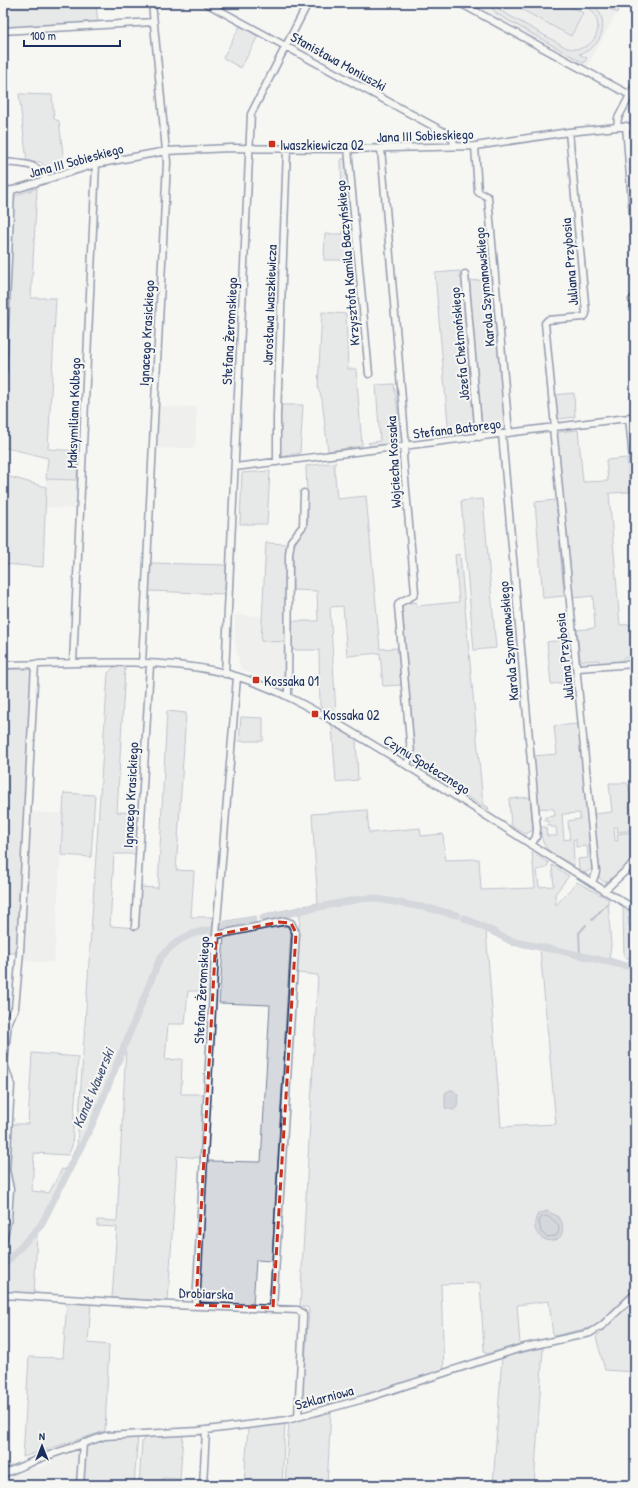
<svg xmlns="http://www.w3.org/2000/svg" width="638" height="1488" viewBox="0 0 638 1488" font-family="'Patrick Hand',sans-serif">
  <rect width="100%" height="100%" fill="#f6f6f2"/>
  <filter id="ink" filterUnits="userSpaceOnUse"><feTurbulence type="fractalNoise" baseFrequency=".025" numOctaves="2"/><feDisplacementMap in="SourceGraphic" scale="8" xChannelSelector="R" yChannelSelector="G"/><feConvolveMatrix kernelMatrix="1 2 1 2 8 2 1 2 1" color-interpolation-filters="sRGB"/></filter>
  <g filter="url(#ink)">
    <!-- built -->
    <path fill="#e6e7e7" d="M469 3H622L587 67Z
      M158 406 197 407 195 448H156Z
      M46 479 77 480 76 509 45 507Z
      M235 615 262 616 261 641 285 642V688L241 669 235 643Z
      M30 812 63 814 54 963 21 961Z
      M78 1450 79 1452 77 1485H3V1479L33 1466 41 1467 45 1466 51 1459Z"/>
    <!-- green -->
    <path fill="#d6d9dd" stroke="#78849e" fill-rule="evenodd" d="M3 3H96L98 23 3 29Z
      M488 3H493L501 11 567 48C598 55 610 18 582 3H591C612 19 603 48 579 54L587 58 584 63 497 14Z
      M525 3H564L583 13 571 36 521 9Z
      M598 3H622L617 13Z
      M240 26 258 36 241 68 223 58Z
      M19 94 52 95 54 119 59 121 64 162 60 163 61 169 53 172 40 162H27Z
      M341 159H345L348 161 355 260H324L325 234H343Z
      M37 188 31 298H56L48 449 78 451 77 480 46 479 48 458 3 447 12 197Z
      M460 271V278H462L476 428 474 432 449 436 435 273Z
      M493 279 506 424 504 430 485 431 482 427 469 281Z
      M322 312 346 314 348 369H356L362 446 328 451 322 399 318 388Z
      M394 384 402 442 399 444 372 448 368 443 380 441 376 385Z
      M574 393 575 417 559 419 556 416 553 395Z
      M279 405H303L300 453 279 457Z
      M578 430 583 482 608 481 606 460 627 458 630 492 609 493 620 625 635 624V657L623 658V661L599 663V660L583 661 580 659 577 630 595 628 593 596 572 598 556 437 559 432Z
      M336 462 334 465 337 499 366 496 380 649 398 648 401 685 383 686 380 653 347 656 343 606 330 607 336 716 320 706 319 650H292V621H318L317 591 293 590V548L308 521 306 466Z
      M270 471 267 524H240L242 473Z
      M3 475 46 487 43 567 3 564Z
      M483 499 496 648 474 650 461 501Z
      M556 500 564 596 543 598 535 502Z
      M266 543 287 544 285 642 261 641Z
      M460 554 483 804 488 807 489 810 420 767 415 760 402 604 416 602 417 606 459 602 455 555Z
      M150 563 226 565 225 594 149 591Z
      M572 639 576 682 551 684 547 642Z
      M114 667H125L117 812 140 813 137 854H114L110 926 137 928 139 887 158 888 167 711 186 713 176 870 194 871 191 917H214L211 931 210 991H188L185 1024H168L165 1060 182 1059 181 1094H204L201 1158 177 1156 168 1301 112 1298 117 1227 97 1226V1220L117 1221 126 1047 94 1125 42 1226 37 1233 34 1295 3 1293V1248L9 1226 8 1172 10 1124H28L32 1053 78 1057 72 1146 68 1155 34 1153 32 1191 49 1193 62 1169 65 1170 77 1146 108 673Z
      M3 669H31L33 672 17 953H3V861L5 832 3 831Z
      M241 717 263 718V741H239Z
      M579 724 592 869 585 873 579 869 578 859 588 858 587 846 576 847V839L573 840 574 866C554 853 542 854 540 827H546L547 836H557L556 827H551V825H548V821H545V817L555 816 554 809 542 808 539 810 534 756 557 754 554 726ZM580 813V819L568 821 570 839 564 840 562 814Z
      M332 726 356 739 358 780 336 782Z
      M609 783H627L629 787 633 828 627 831 617 832 618 827H614L615 841H618L617 834 633 832 635 857 617 875 612 878V881L604 882 599 878 594 814 612 812Z
      M64 793 95 795 91 857 61 855Z
      M530 797 533 830 526 834 511 825 509 799Z
      M367 810 369 833 420 828 421 836 443 834 445 860 479 859 481 890 535 888 532 852 549 863 546 868 537 870 539 887 554 886 552 865 569 876 555 894 556 905 577 882 608 899 611 946 609 958 629 964V958L624 957 623 908 635 916 628 917 629 926H633L635 965V1288L594 1327 553 1336 549 1301 517 1305 520 1344 486 1354 484 1350 480 1283 441 1284 444 1371 373 1394 321 1406 320 1401 302 1396 309 1312 308 1307H300L318 975 297 973 300 914 263 922 262 915 318 903 312 814ZM486 931 512 945 540 949 556 1124 501 1127Z
      M256 916 255 924 222 930 220 925 221 922Z
      M275 925 276 927 287 926 291 932 272 1261 256 1260 253 1305 202 1304 199 1301 206 1161 261 1162 270 1005 219 1003 224 936Z
      M3 1070 7 1080 4 1168 8 1188 7 1213 3 1233Z
      M635 1299V1372L605 1370 596 1337Z
      M67 1301 91 1303 88 1343 109 1345 105 1431 23 1457 29 1357 63 1358Z
      M543 1348 534 1485H493L502 1357Z
      M331 1410 327 1485H285L289 1421Z
      M285 1422 282 1485H244L248 1428Z
      M138 1435 134 1485H82L84 1449C96 1436 121 1437 138 1435Z
      M148 1435H183L180 1479 163 1478 162 1485H139L142 1441Z"/>
    <!-- water -->
    <path fill="#abb2c0" stroke="#717e99" d="M450 1090H453L458 1095 457 1107 454 1110 445 1108V1093Z
      M547 1211 557 1216 562 1222C569 1254 522 1241 538 1214Z"/>
    <g fill="none" stroke-linecap="round" stroke-linejoin="round">
      <!-- shore -->
      <path stroke="#556385" stroke-width="1" d="M546 1216C555 1220 564 1226 556 1236L547 1237 541 1232 539 1221 542 1217Z"/>
      <!-- stream -->
      <path stroke="#717e99" stroke-width="2" d="M592 920 607 904
        M580 955 579 933 586 925"/>
      <!-- canal -->
      <path stroke="#abb2c0" stroke-width="7" d="M428 908 457 915
        M263 918 360 899 372 898 422 907
        M464 918 498 934
        M220 927 253 921
        M503 937 515 942 555 950
        M561 951 626 966
        M634 969 635 970
        M3 1266 41 1225 93 1123 160 958C174 942 187 933 209 930"/>
      <!-- minor casing -->
      <g stroke="#1b2f5e" stroke-width="9">
        <path id="minor" d="M206 3 446 133 452 138 455 146
          M460 3 630 95
          M3 31 154 22
          M626 126 635 240
          M617 127 618 118 635 86
          M475 146 478 192 488 197 509 433
          M381 148 406 447 403 456 415 592 414 595 399 603 398 606 411 753 407 765
          M348 149 369 374
          M3 162C21 164 37 162 47 179
          M3 193 96 164 166 151 230 148 348 149 475 146 569 132 617 127H635
          M465 274 479 437
          M632 300 635 297
          M3 372 11 190
          M629 417 635 481
          M553 427 596 872 592 883
          M555 427 545 323 548 320 584 317 586 314 569 132
          M502 434 537 829 536 837 531 845
          M277 462V416L287 149
          M235 467 635 417
          M73 663 96 164
          M142 664 167 162 152 3
          M3 665C72 664 149 657 216 671 276 684 328 718 380 749 466 801 549 858 635 909
          M578 668 635 664
          M225 674 251 114 308 3
          M288 697 289 554 291 541 303 526 304 493
          M604 891 635 862
          M135 926 150 665
          M216 935 285 921 291 923 296 933 273 1308
          M3 1241 8 1218 10 1189 6 1170 11 1085 4 1064 8 1021 15 1008 20 952 35 664
          M3 1295 148 1304 298 1310 303 1314V1318L298 1417
          M196 1305 216 935 237 677
          M3 1474 41 1458 105 1436 198 1431 287 1420 367 1398 521 1348 590 1333 603 1325 635 1294
          M80 1485 83 1443
          M203 1485 206 1430"/>
      </g>
      <!-- minor -->
      <use href="#minor" stroke="#f6f6f2" stroke-width="6"/>
    </g>
  </g>
  <!-- marked area -->
  <path d="M0 0H638V1488H0ZM279 922 291 923 296 933 273 1308 196 1305 216 935Z" fill="#f6f6f2" fill-opacity=".55" fill-rule="evenodd"/>
  <path fill="none" stroke="#c8321e" stroke-width="3" stroke-dasharray="8 5" stroke-linejoin="round" d="M279 922 291 923 296 933 273 1308 196 1305 216 935Z"/>
  <!-- markers -->
  <g fill="#c8321e" stroke="#f6f6f2" stroke-width="1.5">
    <rect x="268" y="140" width="8" height="8" rx="2"/>
    <rect x="252" y="676" width="8" height="8" rx="2"/>
    <rect x="311" y="710" width="8" height="8" rx="2"/>
  </g>
  <g text-anchor="middle" dominant-baseline="central" stroke-width="4" stroke-linejoin="round" paint-order="stroke">
    <!-- street labels -->
    <g font-size="14" fill="#1b2f5e" stroke="#f6f6f2">
      <text transform="translate(339 61) rotate(29)">Stanisława Moniuszki</text>
      <text transform="translate(425 135) rotate(-2)">Jana III Sobieskiego</text>
      <text transform="translate(76 160) rotate(-15)">Jana III Sobieskiego</text>
      <text transform="translate(569 262) rotate(-95)">Juliana Przybosia</text>
      <text transform="translate(347 263) rotate(-95)">Krzysztofa Kamila Baczyńskiego</text>
      <text transform="translate(484 287) rotate(-95)">Karola Szymanowskiego</text>
      <text transform="translate(269 305) rotate(-88)">Jarosława Iwaszkiewicza</text>
      <text transform="translate(229 331) rotate(-87)">Stefana Żeromskiego</text>
      <text transform="translate(146 333) rotate(-87)">Ignacego Krasickiego</text>
      <text transform="translate(459 344) rotate(-95)">Józefa Chełmońskiego</text>
      <text transform="translate(73 413) rotate(-88)">Maksymiliana Kolbego</text>
      <text transform="translate(457 428) rotate(-7)">Stefana Batorego</text>
      <text transform="translate(393 462) rotate(-93)">Wojciecha Kossaka</text>
      <text transform="translate(508 641) rotate(-95)">Karola Szymanowskiego</text>
      <text transform="translate(564 657) rotate(-96)">Juliana Przybosia</text>
      <text transform="translate(427 764) rotate(32)">Czynu Społecznego</text>
      <text transform="translate(130 795) rotate(-87)">Ignacego Krasickiego</text>
      <text transform="translate(201 990) rotate(-87)">Stefana Żeromskiego</text>
      <text transform="translate(206 1293) rotate(2)">Drobiarska</text>
      <text transform="translate(324 1397) rotate(-15)">Szklarniowa</text>
    </g>
    <!-- poi labels -->
    <g font-size="14" fill="#1b2f5e" stroke="#f6f6f2" text-anchor="start">
      <text x="280" y="144">Iwaszkiewicza 02</text>
      <text x="264" y="680">Kossaka 01</text>
      <text x="323" y="714">Kossaka 02</text>
    </g>
    <!-- water labels -->
    <g font-size="15" font-style="italic" fill="#46567b" stroke="#f6f6f2">
      <text transform="translate(93 1088) rotate(-67)">Kanał Wawerski</text>
    </g>
  </g>
  <!-- margin -->
  <rect width="638" height="1488" fill="none" stroke="#f6f6f2" stroke-width="16"/>
  <rect x="8" y="8" width="622" height="1472" fill="none" stroke="#1b2f5e" stroke-width="1.5" filter="url(#ink)"/>
  <!-- north arrow -->
  <g transform="translate(42 1446)" stroke="#f6f6f2" stroke-width="3" paint-order="stroke">
  <path d="M0-3L7 15L0 10L-7 15Z" fill="#1b2f5e"/>
  <text y="-6" font-size="11" font-weight="bold" text-anchor="middle" fill="#1b2f5e">N</text>
  </g>
  <!-- scale -->
  <path d="M24 40v6h96v-6" fill="none" stroke="#1b2f5e" stroke-width="2"/>
  <text x="30" y="40" font-size="12" fill="#1b2f5e" stroke="#f6f6f2" stroke-width="3" paint-order="stroke">100 m</text>
</svg>
